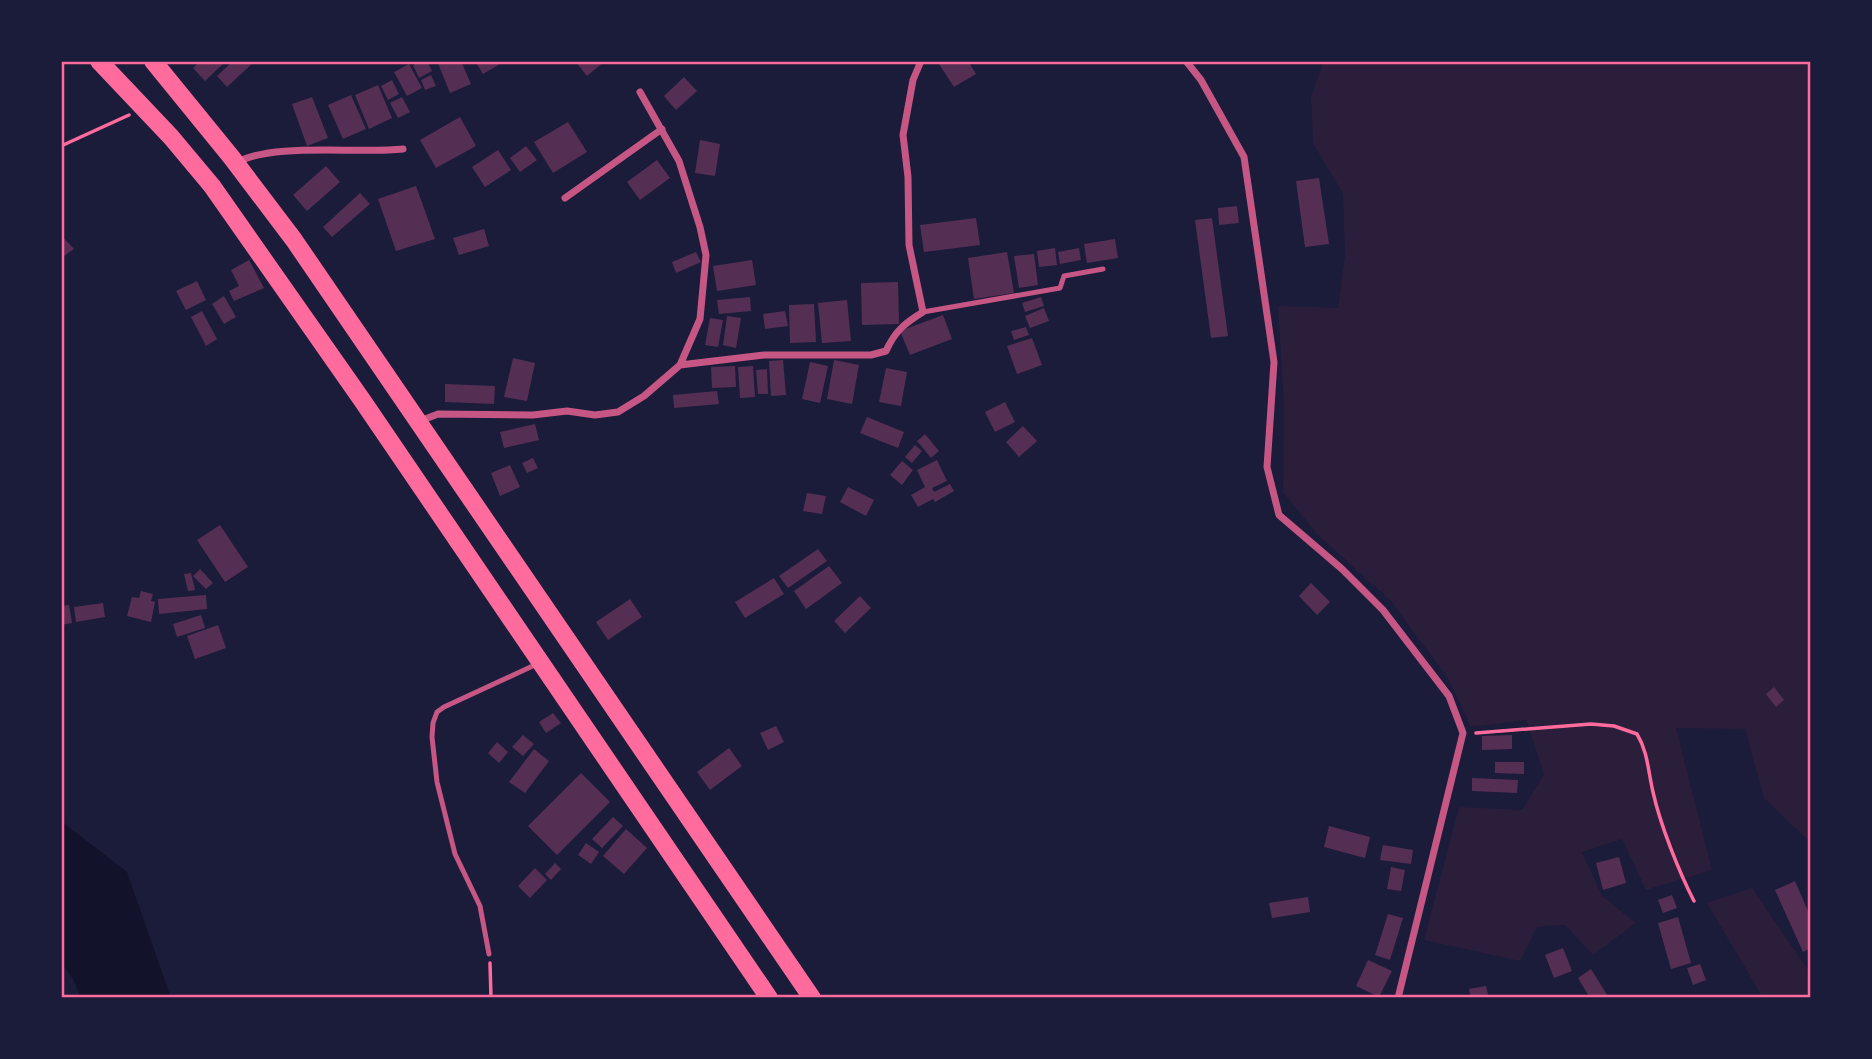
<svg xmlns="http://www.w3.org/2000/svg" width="1872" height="1059" viewBox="0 0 1872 1059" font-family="'Golos Text',sans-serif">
  <rect width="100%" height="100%" fill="#1b1b3a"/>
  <!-- green -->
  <path fill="#2a1e3b" d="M1324 61H1811V843L1764 798 1745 729 1676 728 1712 870 1646 890 1622 839 1582 852 1602 896 1636 923 1593 955 1565 925 1537 927 1520 961 1424 940 1459 807 1522 810 1544 774 1526 720 1471 727 1448 678 1390 600 1316 533 1283 492 1284 406 1278 306 1338 308 1345 256 1343 194 1313 143 1311 96Z
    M1752 888 1811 974V998H1763L1707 903Z"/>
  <!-- water -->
  <path fill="#12122b" d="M61 821 127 872 171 998H81L73 979 61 962Z"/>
  <!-- building -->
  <path fill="#542f53" d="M200 61H226L205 81 193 68Z
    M233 61H255L227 87 217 76Z
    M422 61H427L432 71 419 78 413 65Z
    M437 61H461L471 84 450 93Z
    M475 61H505L483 74Z
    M575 61H605L587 76Z
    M937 61H968L976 74 954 87Z
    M409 64 422 88 407 96 394 72Z
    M431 75 436 86 425 90 421 80Z
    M684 77 697 91 676 110 664 96Z
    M392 80 399 94 388 100 381 86Z
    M378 85 392 118 369 129 355 95Z
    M351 95 366 129 343 139 328 105Z
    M312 97 328 138 307 146 292 104Z
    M402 97 410 112 398 118 390 103Z
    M460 117 476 146 436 168 420 140Z
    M568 122 587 152 553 173 534 142Z
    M700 140 720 144 715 176 695 173Z
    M526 146 537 160 520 172 510 158Z
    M498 150 511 170 485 187 472 167Z
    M657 160 670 178 640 200 627 182Z
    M326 166 340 182 307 211 293 195Z
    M1319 178 1329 244 1305 247 1296 181Z
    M416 186 435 239 396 251 378 199Z
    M360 193 370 204 332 237 323 227Z
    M1237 206 1239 223 1219 225 1218 208Z
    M976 218 980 245 924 252 920 225Z
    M1212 218 1228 336 1211 338 1195 220Z
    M484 229 489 246 459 255 453 238Z
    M61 235 74 249 61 258Z
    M1115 239 1118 258 1087 263 1084 244Z
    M1055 248 1057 265 1039 267 1037 251Z
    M1079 248 1081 260 1060 264 1058 252Z
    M696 252 701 262 676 273 672 262Z
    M1007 252 1014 293 974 299 968 258Z
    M1034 254 1038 285 1019 288 1014 256Z
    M249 260 264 288 234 301 229 291 239 286 231 270Z
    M752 260 756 285 717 291 713 266Z
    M197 281 206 300 186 310 176 291Z
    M898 282 899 324 862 325 861 283Z
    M224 296 236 317 224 324 212 304Z
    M750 297 751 311 719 314 717 300Z
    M1041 297 1044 306 1025 312 1022 303Z
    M847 300 851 341 822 343 818 303Z
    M814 304 816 342 790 343 789 305Z
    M1044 308 1049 321 1030 328 1025 316Z
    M202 311 217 339 206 346 191 317Z
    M785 311 788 326 765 329 763 314Z
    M943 315 952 339 910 355 900 331Z
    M727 316 741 318 736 348 723 345Z
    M710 318 723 320 718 347 705 345Z
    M1026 327 1029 335 1014 340 1011 331Z
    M1032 338 1042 365 1017 374 1007 346Z
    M513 358 535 363 527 401 504 397Z
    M783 360 786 395 771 396 769 361Z
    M834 360 859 365 852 404 827 399Z
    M810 362 828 366 820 403 802 399Z
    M735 366 736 387 712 388 711 367Z
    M753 366 755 397 740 398 738 367Z
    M886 368 907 372 901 406 879 402Z
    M767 369 768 394H758L756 370Z
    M445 384 495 386 494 404 445 402Z
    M717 391 719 404 674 408 673 395Z
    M1005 402 1015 422 995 432 985 412Z
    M867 417 904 432 898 448 860 433Z
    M535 424 539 440 504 448 500 432Z
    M1023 426 1037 441 1019 457 1006 442Z
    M925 434 939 451 931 458 917 441Z
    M915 445 922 451 912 463 905 457Z
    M533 458 538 468 527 473 522 463Z
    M937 460 947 481 932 488 934 492 950 484 954 491 935 502 933 499 918 507 911 495 925 487 917 470Z
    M902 461 913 470 902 485 890 475Z
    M510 465 520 487 500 496 491 473Z
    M848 487 874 500 866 516 840 502Z
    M807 493 826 496 822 514 803 511Z
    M220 525 248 567 225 582 197 540Z
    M818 549 827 561 788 588 779 576Z
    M829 566 842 583 806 609 794 591Z
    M200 569 213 583 206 589 193 576Z
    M191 573 195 590 188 591 184 574Z
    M774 578 784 594 745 618 735 602Z
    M1311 583 1330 602 1317 615 1299 596Z
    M141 591 153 594 151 601 155 602 151 622 127 616 132 597 139 598Z
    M206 595 207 609 159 614 158 599Z
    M860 596 871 608 845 633 834 621Z
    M630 599 642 617 608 640 596 622Z
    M103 603 105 617 76 622 74 607Z
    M69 605 72 623 61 625V606Z
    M201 615 205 628 177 637 173 624Z
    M218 625 226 648 195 659 187 636Z
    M1774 687 1784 700 1776 707 1766 694Z
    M553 713 561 723 546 733 539 722Z
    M776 726 784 742 768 750 760 733Z
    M523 735 534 744 523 756 512 747Z
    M1512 735V749L1482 750V736Z
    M497 742 508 752 499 763 488 753Z
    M729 748 742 766 710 790 697 772Z
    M534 749 549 761 525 793 509 782Z
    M1495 762H1524V774L1495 773Z
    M581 773 610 802 557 855 528 826Z
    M1472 778 1518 780 1517 793 1472 791Z
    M613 817 623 826 602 848 592 839Z
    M1329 826 1370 837 1365 858 1324 847Z
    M626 829 647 848 624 874 603 856Z
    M586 843 599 852 591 864 578 855Z
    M1383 845 1413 850 1411 864 1380 860Z
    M1619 857 1626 883 1603 890 1596 863Z
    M555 863 561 869 551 880 545 874Z
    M1391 867 1405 870 1401 891 1387 889Z
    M535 868 547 880 530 898 518 886Z
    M1795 881 1811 918V948L1803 952 1775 890Z
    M1672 895 1677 908 1663 913 1658 900Z
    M1308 897 1310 912 1272 918 1269 903Z
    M1388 914 1403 918 1390 960 1375 955Z
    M1678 917 1691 963 1671 969 1658 923Z
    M1563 948 1572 971 1554 978 1545 955Z
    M1368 960 1392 971 1379 997 1356 986Z
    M1700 964 1706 980 1693 985 1687 968Z
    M1591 969 1609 998H1590L1578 978Z
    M1486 986 1489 998H1471L1469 989Z"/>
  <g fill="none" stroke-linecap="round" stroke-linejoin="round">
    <!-- path -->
    <path stroke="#ff6b9d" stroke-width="3.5" d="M61 146 129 115
      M1476 733 1591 724 1614 726 1637 734C1648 752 1648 771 1653 792 1660 824 1679 872 1694 901
      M490 963 491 998"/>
    <!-- service -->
    <path stroke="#c65784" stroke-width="5" d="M923 312 1060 288 1064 276 1103 269
      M489 954 480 906 455 854 437 782 432 737 433 723 437 712 444 707 537 664"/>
    <!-- minor -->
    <path stroke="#c65784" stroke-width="7" d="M1186 61 1201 80 1244 157 1274 362 1267 467 1279 515 1342 569 1383 610 1449 696 1463 733 1398 998
      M640 92 679 161 700 227 706 255 700 319 680 365
      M237 163C270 142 359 154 403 149
      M565 198 662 129
      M420 421 438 414 533 415 567 411 595 415 618 412 644 396 680 365 764 355H871L886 351C895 331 905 323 923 312L909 245 908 177 903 135 913 80 921 61"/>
    <!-- trunk -->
    <path stroke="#ff6b9d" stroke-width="18" d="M99 61 171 137 212 186 362 400 769 998
      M153 61 232 158 294 240 812 998"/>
  </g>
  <!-- border -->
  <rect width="1872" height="1059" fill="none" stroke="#1b1b3a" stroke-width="126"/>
  <rect x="63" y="63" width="1746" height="933" fill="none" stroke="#ff6b9d" stroke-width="2.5"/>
</svg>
